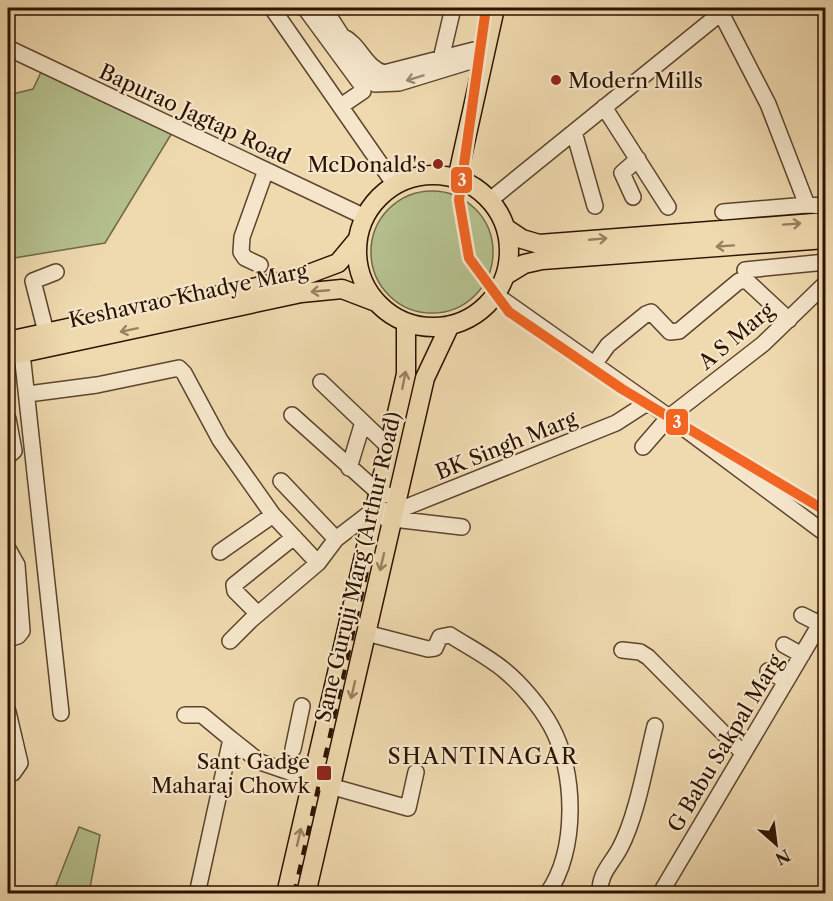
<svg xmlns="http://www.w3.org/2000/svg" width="833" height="901" viewBox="0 0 833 901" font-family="'Libre Caslon Text',serif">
  <rect width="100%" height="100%" fill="#efd9af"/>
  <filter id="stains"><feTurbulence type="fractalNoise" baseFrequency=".00333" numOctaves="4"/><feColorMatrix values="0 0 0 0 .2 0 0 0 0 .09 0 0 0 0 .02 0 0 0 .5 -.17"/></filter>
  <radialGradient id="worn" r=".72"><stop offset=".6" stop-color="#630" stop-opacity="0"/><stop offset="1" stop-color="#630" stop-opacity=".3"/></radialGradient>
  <!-- green -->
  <path fill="#b5c08e" stroke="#706a47" stroke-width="1.5" d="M44 66 175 128 105 243 8 259V95L33 89Z
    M371 252a61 61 0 1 1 122 0a61 61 0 1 1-122 0Z
    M79 827 100 835 89 893H53Z"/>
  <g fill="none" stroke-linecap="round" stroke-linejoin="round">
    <!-- minor casing -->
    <g stroke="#5d442c" stroke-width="18">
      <path id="minor" d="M272 8 395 185
        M305 8 363 87V91L341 106
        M324 8 342 36
        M721 13 768 104 807 205 723 212
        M8 48 365 217
        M441 59 453 8
        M471 61 399 83 375 84 363 75 343 45 342 36C360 44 365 68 384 73L474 50
        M604 107 668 207
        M574 132 595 206
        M633 197 622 173 638 159
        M490 200 727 8
        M807 205 826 206
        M260 265 245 258 241 252 242 237 266 170
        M745 270 826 262
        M496 295 669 417 826 534
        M21 344 61 713
        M49 344 33 281 56 272
        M593 366 608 345 646 314 651 312 670 332 679 331 739 281H747L789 320
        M321 382 389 447
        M28 394 97 385 179 368 184 373 220 440 273 515 318 563 336 539 375 509 394 512 616 423 647 403
        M292 415 379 493 397 497
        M8 419 14 451 8 456
        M643 447 669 417 763 344 826 283
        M349 468 363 422
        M281 481 336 539
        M385 518 462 527
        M8 549 17 565 22 631 18 636 8 639
        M220 552 273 515
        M258 614 235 591 234 585 294 537
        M802 615 820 624
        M366 633 428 649 435 648 440 637 450 635C467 646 487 656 504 670 521 684 540 706 551 726 576 771 578 851 547 894
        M230 641 251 620 318 563
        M784 645 802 655
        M622 650 640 652 648 657 743 753
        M768 671 786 681
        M8 712 20 763 13 773 8 775
        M185 715H202L231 739
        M293 749 302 706
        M197 894 231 739 260 762 330 786 408 808 416 772
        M600 894C599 873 611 865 620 848 637 816 646 762 655 726
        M660 894 826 614"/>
    </g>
    <!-- major casing -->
    <g stroke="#2c1300" stroke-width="21">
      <path id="major" d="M357 251a76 76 0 1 1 152 0a76 76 0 1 1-152 0Z
        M457 179 495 8
        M507 229 522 239 539 244 826 222
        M506 275 524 264 542 260 826 239
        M8 341 298 278 338 263 358 239
        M8 356 301 293 342 289 376 302
        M286 894 406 374V323
        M306 894 425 378 450 325"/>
    </g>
    <!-- minor -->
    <use href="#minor" stroke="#f5e6cb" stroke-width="15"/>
    <!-- major -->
    <use href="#major" stroke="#efd9af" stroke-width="18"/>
    <!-- rail -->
    <path stroke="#2c1300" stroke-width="4" stroke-dasharray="10 10" stroke-linecap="butt" d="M294 894 369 563"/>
    <!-- metro-1 casing -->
    <g stroke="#f5e6cb" stroke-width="15">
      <path id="metro-1" d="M486 8 459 200 469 258 509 312 622 389 826 511"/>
    </g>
    <!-- metro-1 -->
    <use href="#metro-1" stroke="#f26522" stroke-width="10"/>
  </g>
  <!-- one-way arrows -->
  <defs><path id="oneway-shaft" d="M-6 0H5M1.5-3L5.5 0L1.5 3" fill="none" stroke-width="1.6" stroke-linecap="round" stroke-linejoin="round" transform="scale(1.5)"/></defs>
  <use stroke="#9b8770" href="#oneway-shaft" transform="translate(415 78) rotate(163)"/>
  <g stroke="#978060">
    <use href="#oneway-shaft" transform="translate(792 224) rotate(-4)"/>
    <use href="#oneway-shaft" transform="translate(598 239) rotate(-5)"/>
    <use href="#oneway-shaft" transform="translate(725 246) rotate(176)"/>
    <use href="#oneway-shaft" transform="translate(320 291) rotate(175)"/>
    <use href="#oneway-shaft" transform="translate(129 330) rotate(168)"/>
    <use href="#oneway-shaft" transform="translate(404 380) rotate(-79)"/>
    <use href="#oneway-shaft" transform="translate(382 562) rotate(103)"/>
    <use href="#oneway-shaft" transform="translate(353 690) rotate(103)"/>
    <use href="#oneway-shaft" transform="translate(299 837) rotate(-77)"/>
  </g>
  <!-- markers -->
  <g fill="#8f2418" stroke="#f5e6cb" stroke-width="2">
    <circle cx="556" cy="80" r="6"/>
    <circle cx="438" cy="164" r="6"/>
    <rect x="316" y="765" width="16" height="16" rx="3"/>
  </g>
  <g text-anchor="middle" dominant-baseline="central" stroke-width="4.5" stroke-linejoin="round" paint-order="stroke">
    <!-- poi labels -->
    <g font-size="21" fill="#2c1300" stroke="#f5e6cb" text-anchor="end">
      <text x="568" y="80" text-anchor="start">Modern Mills</text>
      <text x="426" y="164">McDonald's</text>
      <text x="310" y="761">Sant Gadge<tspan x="310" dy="24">Maharaj Chowk</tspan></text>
    </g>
    <!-- street labels -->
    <g font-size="21" fill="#2c1300" stroke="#f5e6cb">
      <text transform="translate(195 114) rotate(25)">Bapurao Jagtap Road</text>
      <text transform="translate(188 295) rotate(-12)">Keshavrao Khadye Marg</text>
      <text transform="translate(736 336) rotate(-40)">A S Marg</text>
      <text transform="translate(506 445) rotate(-22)">BK Singh Marg</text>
      <text transform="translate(358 567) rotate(-77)">Sane Guruji Marg (Arthur Road)</text>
      <text transform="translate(725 743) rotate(-59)">G Babu Sakpal Marg</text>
    </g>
    <!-- neighbourhood labels -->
    <g font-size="22" letter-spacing="1.5" fill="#2c1300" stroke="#f5e6cb">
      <text x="483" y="756">SHANTINAGAR</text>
    </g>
  </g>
  <g stroke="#f5e6cb" stroke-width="2">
    <rect x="450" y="166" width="23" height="28" rx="6" fill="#f26522"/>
    <rect x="665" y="408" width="24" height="28" rx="6" fill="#f26522"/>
  </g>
  <g font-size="16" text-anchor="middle" font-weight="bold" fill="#fff">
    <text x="462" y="186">3</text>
    <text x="677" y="428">3</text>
  </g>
  <!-- margin -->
  <rect width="833" height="901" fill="none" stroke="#efd9af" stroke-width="30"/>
  <rect x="9" y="9" width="815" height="883" fill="none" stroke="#2c1300" stroke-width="3"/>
  <rect x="15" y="15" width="803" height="871" fill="none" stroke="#2c1300" stroke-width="1.5"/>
  <!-- north arrow -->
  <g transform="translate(776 844) rotate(152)" stroke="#f5e6cb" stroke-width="4.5" paint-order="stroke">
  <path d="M0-4.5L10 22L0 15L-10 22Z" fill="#2c1300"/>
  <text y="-9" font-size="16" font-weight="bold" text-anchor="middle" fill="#2c1300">N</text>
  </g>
  <rect width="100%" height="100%" filter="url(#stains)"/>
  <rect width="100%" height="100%" fill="url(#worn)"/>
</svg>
